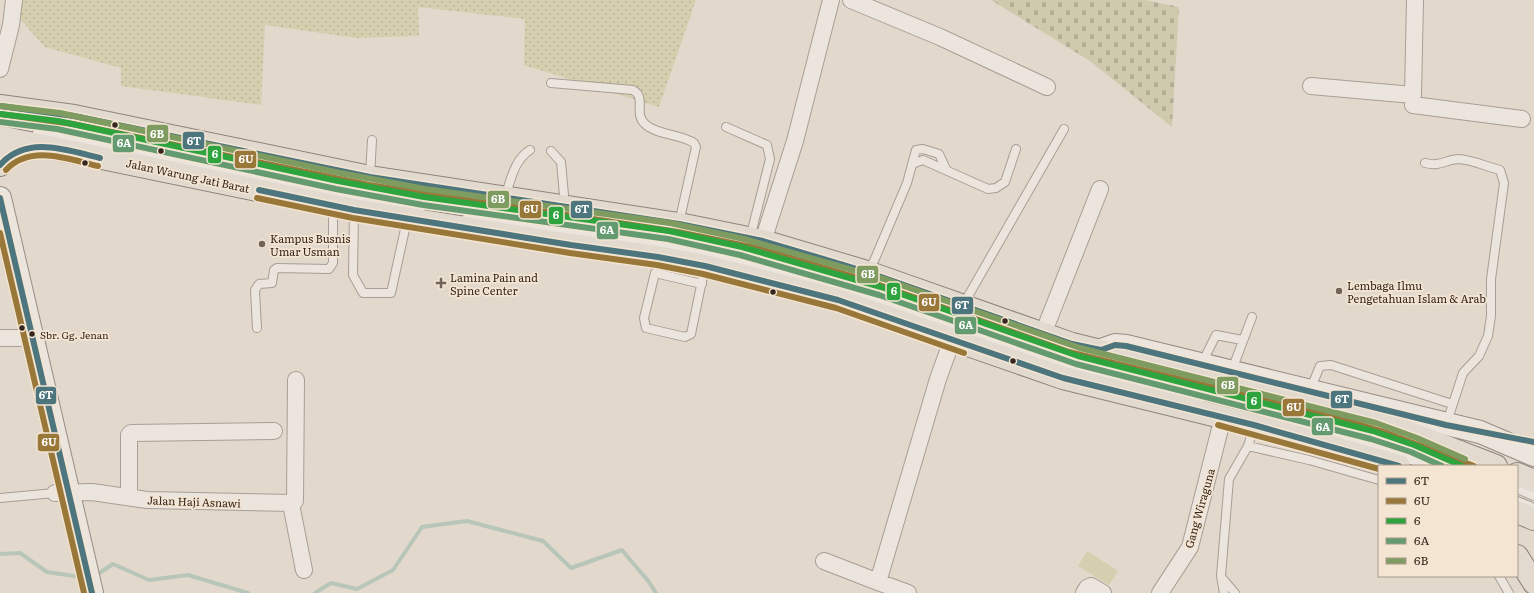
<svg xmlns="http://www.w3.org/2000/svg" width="1534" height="593" viewBox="0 0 1534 593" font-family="Literata,serif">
  <defs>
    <pattern id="grass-dots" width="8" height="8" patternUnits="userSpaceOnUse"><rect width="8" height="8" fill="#d5cfaf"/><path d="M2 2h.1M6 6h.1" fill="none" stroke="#b7b296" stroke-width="1.8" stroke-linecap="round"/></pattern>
    <pattern id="cemetery-stones" width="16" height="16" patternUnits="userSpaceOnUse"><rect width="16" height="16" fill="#cfcaae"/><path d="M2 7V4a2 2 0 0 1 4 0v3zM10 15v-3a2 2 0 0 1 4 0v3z" fill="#b2ad95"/></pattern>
  </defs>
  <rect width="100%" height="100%" fill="#e3d8cc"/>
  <!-- grass -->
  <path fill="url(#grass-dots)" d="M18 0H696L659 107 524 65 525 19 418 7 419 36 356 38 265 25 261 105 121 86V68L45 47 21 20Z"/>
  <!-- cemetery -->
  <path fill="url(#cemetery-stones)" d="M991 0H1145L1179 7 1172 127 1090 61Z"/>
  <!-- park -->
  <path fill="#d5cfaf" d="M1087 551 1118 571 1109 585 1078 566Z"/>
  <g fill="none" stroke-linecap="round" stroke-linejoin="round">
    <!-- stream -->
    <path stroke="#b8c6ba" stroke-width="4" d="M0 554 20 553 47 572 81 577
      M95 576 113 564 149 580 188 575 248 593
      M315 593 331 583 357 589 393 570 422 527 467 521 543 541 571 568 622 550 649 582 656 593"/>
    <!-- lane casing -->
    <g stroke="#a89e95" stroke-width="10">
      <path id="lane" d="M551 83 633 90C647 98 633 113 645 124 656 135 682 134 694 143L696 147 679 223
        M726 127 767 145 770 159 750 238
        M37 133 420 210
        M551 151 561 162 565 206
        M1425 163C1441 167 1444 160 1458 159 1471 159 1487 167 1500 170L1504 183 1491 279V316L1488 336 1479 356 1463 373 1447 422
        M912 164 923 160 988 189 996 188 1005 182 1016 149
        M370 176 372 140
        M399 192 538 213
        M505 197C511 180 514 160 530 150
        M354 211 353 275 363 293H391L407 220
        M467 217 643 242 752 263 856 292 1066 367 1200 401
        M867 271 874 261 907 183 916 150 923 149 939 154 946 169
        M702 284 655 273 644 318 646 328 685 337 691 334 705 266
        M963 305 1064 129
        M257 328 255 290 259 284 272 283 274 270 277 268 329 269 333 263V207
        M1087 359C1192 387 1301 406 1404 442
        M1202 363 1216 335 1242 340
        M1232 370 1252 317
        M1310 390 1320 366 1331 365 1452 404
        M1262 416 1369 445 1428 466
        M1248 446 1309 460 1379 480
        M1428 451 1462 466
        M1517 489 1534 496
        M0 498 55 493
        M1517 501 1530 506
        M1499 576 1509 593
        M1222 578 1235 593
        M1224 593 1221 576 1229 479 1248 446 1254 426"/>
    </g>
    <!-- street casing -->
    <g stroke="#a89e95" stroke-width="18">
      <path id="street" d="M851 0 940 37 1047 87
        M0 69 11 25 14 0
        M1311 86 1413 95 1415 0
        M1413 105 1522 119
        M763 241 795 141 831 0
        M1043 334 1100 189
        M0 338H19
        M55 493 92 492 147 500 293 503 295 501 296 380
        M129 497V435L131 433 274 431
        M291 504 304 570
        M824 561 878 582
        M908 593 878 582 938 379 952 340
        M1084 593 1087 588 1091 586 1103 593
        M1160 593 1190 547 1223 417"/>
    </g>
    <!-- secondary casing -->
    <g stroke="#988d85" stroke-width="24">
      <path id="secondary" d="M0 198 92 593
        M1101 350 1115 345 1126 346 1480 432 1534 455"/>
    </g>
    <!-- primary casing -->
    <g stroke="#8e847c" stroke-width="24">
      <path id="primary" d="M0 106 74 116 370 177 679 224 763 241 867 272 1072 344 1340 410 1387 424 1496 466
        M0 137 354 210 571 245 658 257 705 266 838 300 1063 378 1254 425 1399 466
        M0 165 9 154 38 146
        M1517 474 1534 481
        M1517 512 1534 519
        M1517 556 1534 583"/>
    </g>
    <!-- lane -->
    <use href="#lane" stroke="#ece5de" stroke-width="8"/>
    <!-- street -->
    <use href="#street" stroke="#ece5de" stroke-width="16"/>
    <!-- secondary -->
    <use href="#secondary" stroke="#ece5de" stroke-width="22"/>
    <!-- primary -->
    <use href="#primary" stroke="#e2dacf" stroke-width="22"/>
    <!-- bus-1 casing -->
    <g stroke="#f4e5d2" stroke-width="9">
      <path id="bus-1" d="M0 106 74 116 370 177 679 224 763 241 867 272 1072 344 1101 350 1115 345 1126 346 1446 425 1534 442
        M0 165C27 135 66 150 100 158
        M259 190 354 210 571 245 658 257 705 266 838 300 1063 378 1254 425 1399 466
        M0 198 92 593"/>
    </g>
    <!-- bus-2 casing -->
    <g stroke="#f4e5d2" stroke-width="9">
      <path id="bus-2" d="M0 114 73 124 369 185 678 232 761 249 865 280 1069 352 1338 418 1384 432 1474 466
        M6 170C30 144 68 159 98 166
        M257 198 353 218 570 253 657 265 703 274 836 308 964 353
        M0 233 84 593
        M1218 425 1379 469"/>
    </g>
    <!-- bus-3 casing -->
    <g stroke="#f4e5d2" stroke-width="9">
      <path id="bus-3" d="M0 114 58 121 338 181 424 197 669 231 742 247 881 287 1078 356 1373 431 1414 445 1462 466"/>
    </g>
    <!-- bus-4 casing -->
    <g stroke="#f4e5d2" stroke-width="9">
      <path id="bus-4" d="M0 122 57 129 336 189 423 205 668 239 740 255 879 295 1076 364 1371 439 1411 452 1442 466"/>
    </g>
    <!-- bus-5 casing -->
    <g stroke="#f4e5d2" stroke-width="9">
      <path id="bus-5" d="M1 106 60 113 340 173 425 189 670 223 744 239 884 279 1080 348 1376 423 1417 438 1465 459"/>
    </g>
    <!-- bus-1 -->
    <use href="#bus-1" stroke="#4d757d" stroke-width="6"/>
    <!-- bus-2 -->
    <use href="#bus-2" stroke="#987739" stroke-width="6"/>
    <!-- bus-3 -->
    <use href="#bus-3" stroke="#2ea43f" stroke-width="6"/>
    <!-- bus-4 -->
    <use href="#bus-4" stroke="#639a70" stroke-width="6"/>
    <!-- bus-5 -->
    <use href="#bus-5" stroke="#7e9b60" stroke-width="6"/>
  </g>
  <!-- markers -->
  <g fill="#36261e" stroke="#f4e5d2" stroke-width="1.5">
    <circle cx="115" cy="125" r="3.5"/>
    <circle cx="161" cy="151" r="3.5"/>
    <circle cx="85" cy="163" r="3.5"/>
    <circle cx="773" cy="292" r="3.5"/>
    <circle cx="1005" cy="321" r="3.5"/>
    <circle cx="22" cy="328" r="3.5"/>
    <circle cx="32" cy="334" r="3.5"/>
    <circle cx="1013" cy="361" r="3.5"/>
  </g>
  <g fill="#73645b" stroke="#f4e5d2" stroke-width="1.5">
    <circle cx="262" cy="244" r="4"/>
    <path d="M439 277h4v4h4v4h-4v4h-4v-4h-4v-4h4z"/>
    <circle cx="1339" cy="291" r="4"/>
  </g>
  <g text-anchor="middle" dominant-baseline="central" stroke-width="3.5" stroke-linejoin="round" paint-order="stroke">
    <!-- bus labels -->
    <g font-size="10" fill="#36261e" stroke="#f4e5d2" text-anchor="start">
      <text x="40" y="334">Sbr. Gg. Jenan</text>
    </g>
    <!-- street labels -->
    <g font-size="11" fill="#36261e" stroke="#f4e5d2">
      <text transform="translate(188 175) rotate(12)">Jalan Warung Jati Barat</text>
      <text transform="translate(194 501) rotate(2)">Jalan Haji Asnawi</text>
      <text transform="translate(1199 508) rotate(-74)">Gang Wiraguna</text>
    </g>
    <!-- poi labels -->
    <g font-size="11" fill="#36261e" stroke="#f4e5d2" text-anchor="start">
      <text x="270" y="238">Kampus Busnis<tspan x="270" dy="13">Umar Usman</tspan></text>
      <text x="450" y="277">Lamina Pain and<tspan x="450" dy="13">Spine Center</tspan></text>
      <text x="1347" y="285">Lembaga Ilmu<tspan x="1347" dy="13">Pengetahuan Islam &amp; Arab</tspan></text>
    </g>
  </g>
  <g stroke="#f4e5d2" stroke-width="1.5">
    <rect x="146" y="124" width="23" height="19" rx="4" fill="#7e9b60"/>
    <rect x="182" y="131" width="23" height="19" rx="4" fill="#4d757d"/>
    <rect x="112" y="134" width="23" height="19" rx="4" fill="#639a70"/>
    <rect x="207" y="145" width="15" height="19" rx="4" fill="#2ea43f"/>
    <rect x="234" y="150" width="23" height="19" rx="4" fill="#987739"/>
    <rect x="487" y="190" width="23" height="19" rx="4" fill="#7e9b60"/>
    <rect x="570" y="200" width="23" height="19" rx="4" fill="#4d757d"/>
    <rect x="519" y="200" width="23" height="19" rx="4" fill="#987739"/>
    <rect x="548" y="206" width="16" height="19" rx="4" fill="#2ea43f"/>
    <rect x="596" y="221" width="23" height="19" rx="4" fill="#639a70"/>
    <rect x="856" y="265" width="23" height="19" rx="4" fill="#7e9b60"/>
    <rect x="886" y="282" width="15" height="19" rx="4" fill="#2ea43f"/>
    <rect x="918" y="293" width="22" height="19" rx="4" fill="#987739"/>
    <rect x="951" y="296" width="23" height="19" rx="4" fill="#4d757d"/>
    <rect x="954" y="316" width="23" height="19" rx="4" fill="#639a70"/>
    <rect x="1216" y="376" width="23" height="19" rx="4" fill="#7e9b60"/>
    <rect x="35" y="386" width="22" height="19" rx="4" fill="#4d757d"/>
    <rect x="1330" y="390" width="23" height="19" rx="4" fill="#4d757d"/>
    <rect x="1246" y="391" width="16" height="19" rx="4" fill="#2ea43f"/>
    <rect x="1282" y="398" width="23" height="19" rx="4" fill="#987739"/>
    <rect x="1311" y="417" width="23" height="19" rx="4" fill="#639a70"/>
    <rect x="37" y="433" width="23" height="19" rx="4" fill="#987739"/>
  </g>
  <g font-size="11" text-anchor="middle" font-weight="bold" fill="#fff">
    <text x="157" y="138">6B</text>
    <text x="194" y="145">6T</text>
    <text x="124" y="147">6A</text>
    <text x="215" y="158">6</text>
    <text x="246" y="163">6U</text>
    <text x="498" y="203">6B</text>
    <text x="582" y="213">6T</text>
    <text x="531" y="213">6U</text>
    <text x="556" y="219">6</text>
    <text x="607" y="234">6A</text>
    <text x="868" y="278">6B</text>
    <text x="894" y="295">6</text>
    <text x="929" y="306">6U</text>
    <text x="962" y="309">6T</text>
    <text x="966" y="329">6A</text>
    <text x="1228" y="389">6B</text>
    <text x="46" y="399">6T</text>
    <text x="1342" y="403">6T</text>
    <text x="1254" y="405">6</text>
    <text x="1294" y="411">6U</text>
    <text x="1323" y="431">6A</text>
    <text x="49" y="446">6U</text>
  </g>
  <!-- legend -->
  <rect x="1378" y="465" width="140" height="112" fill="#f4e5d2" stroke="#a8998a"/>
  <rect x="1386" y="478" width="20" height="6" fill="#4d757d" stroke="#a8998a"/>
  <text x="1414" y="485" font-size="12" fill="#36261e">6T</text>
  <rect x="1386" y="498" width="20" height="6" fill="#987739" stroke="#a8998a"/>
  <text x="1414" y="505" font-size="12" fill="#36261e">6U</text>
  <rect x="1386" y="518" width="20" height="6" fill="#2ea43f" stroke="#a8998a"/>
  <text x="1414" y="525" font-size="12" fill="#36261e">6</text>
  <rect x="1386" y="538" width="20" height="6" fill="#639a70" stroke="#a8998a"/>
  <text x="1414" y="545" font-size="12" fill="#36261e">6A</text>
  <rect x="1386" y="558" width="20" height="6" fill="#7e9b60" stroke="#a8998a"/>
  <text x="1414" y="565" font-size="12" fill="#36261e">6B</text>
</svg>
